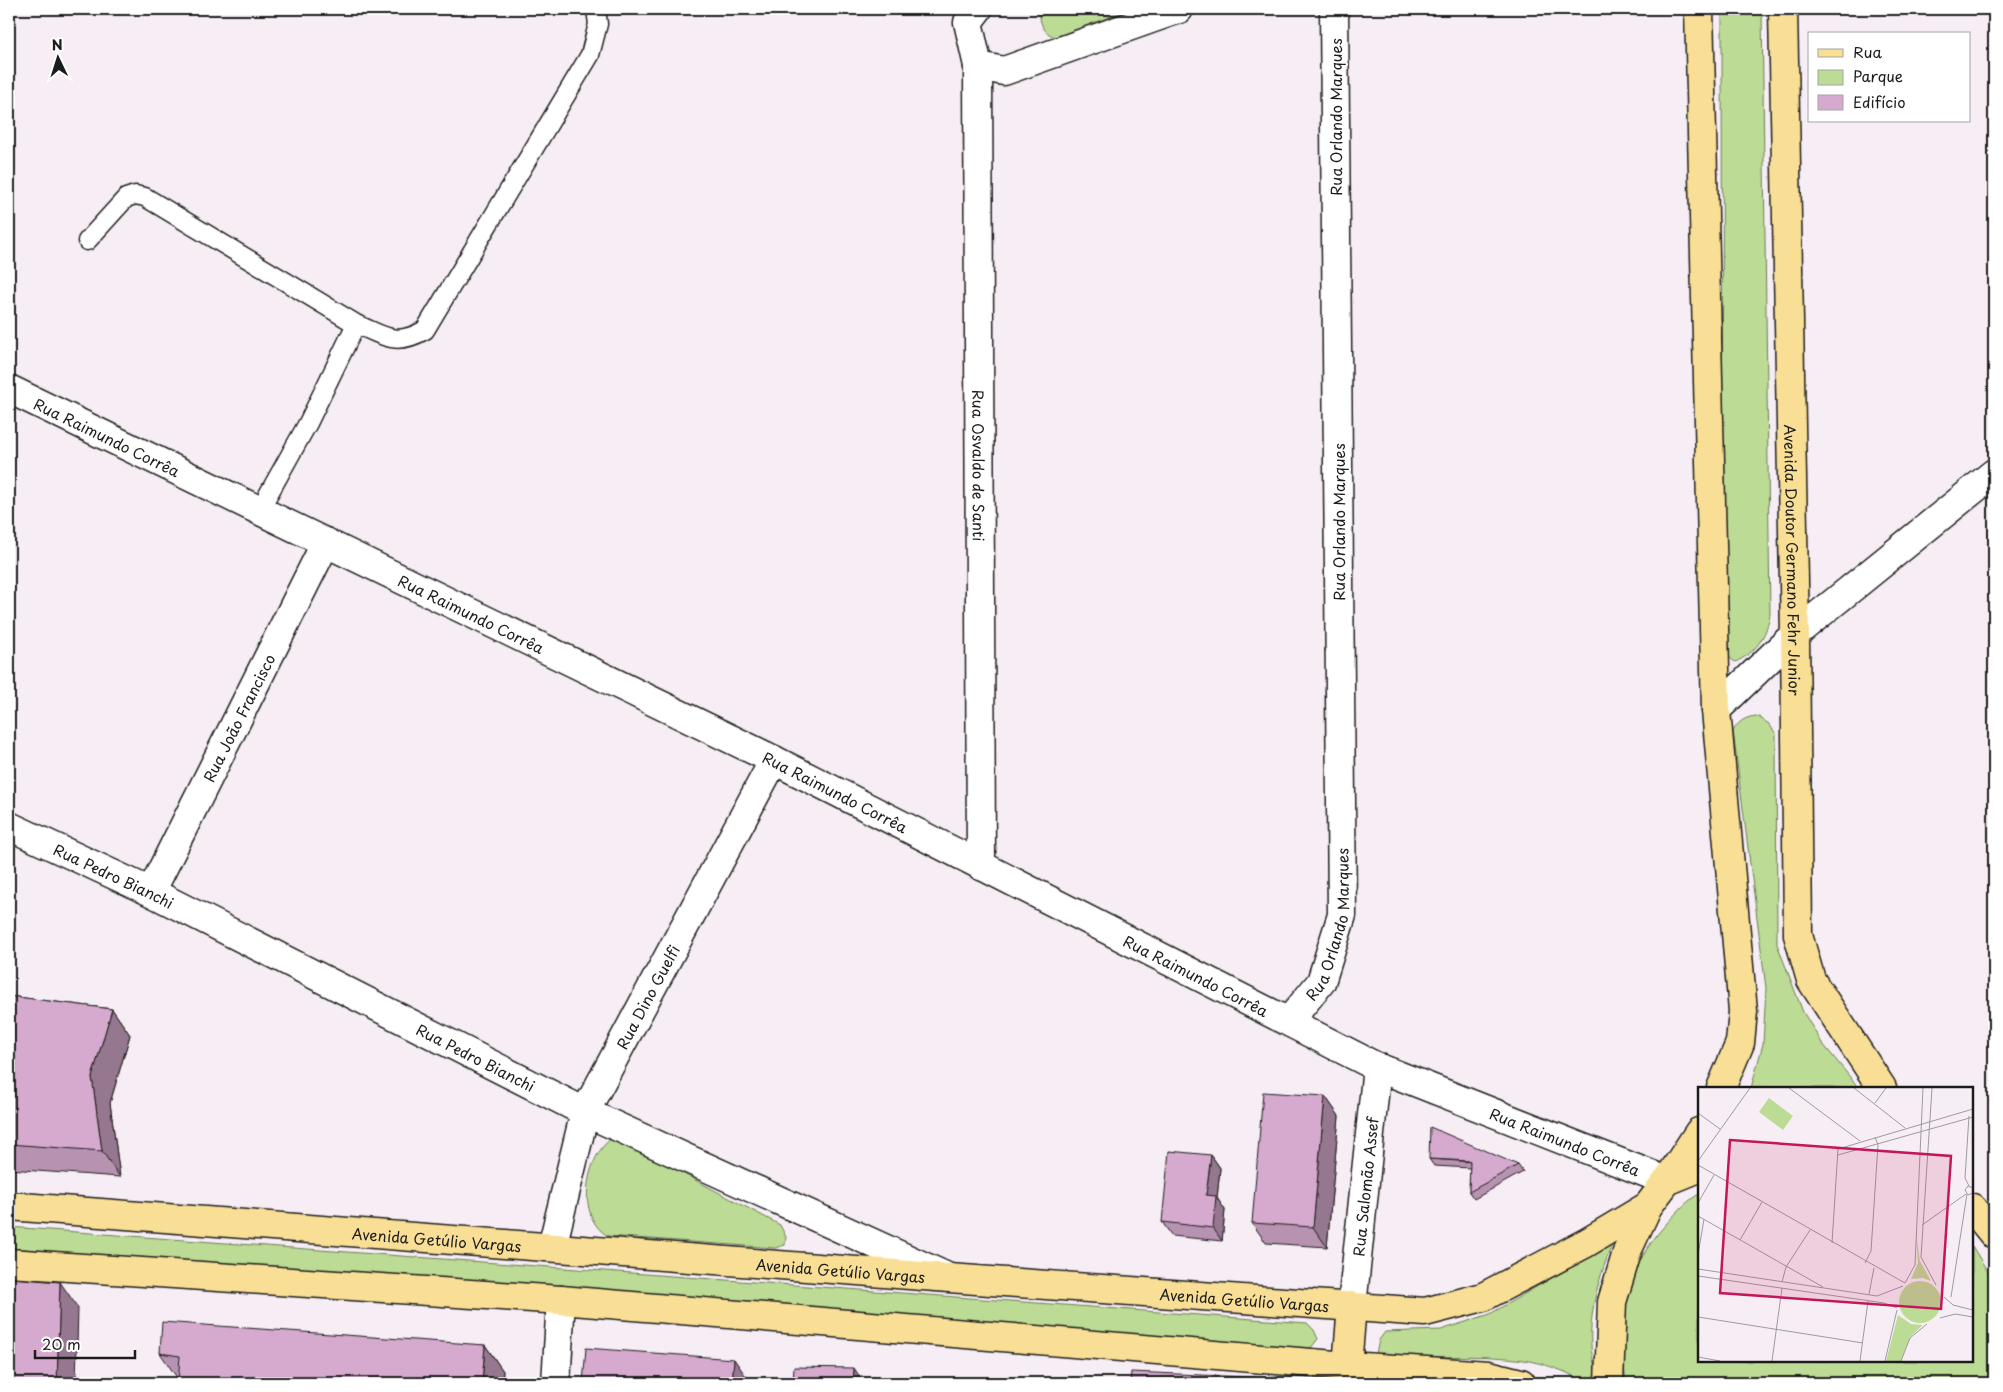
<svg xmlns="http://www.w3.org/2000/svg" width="2003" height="1392" viewBox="0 0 2003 1392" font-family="'Playpen Sans',sans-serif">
  <rect width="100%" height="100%" fill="#f7eef5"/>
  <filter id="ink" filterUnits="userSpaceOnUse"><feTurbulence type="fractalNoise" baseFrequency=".02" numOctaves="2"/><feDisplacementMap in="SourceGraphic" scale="10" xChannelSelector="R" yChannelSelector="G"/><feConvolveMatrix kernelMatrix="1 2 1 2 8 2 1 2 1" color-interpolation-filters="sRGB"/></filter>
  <g filter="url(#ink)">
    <!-- green -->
    <path fill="#bcdb94" stroke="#6c7c58" d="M1039 9H1131L1055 37C1042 32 1040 23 1039 9Z
      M1722 9H1762L1770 614C1767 636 1755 654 1735 662L1726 655 1723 643Z
      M1757 716 1769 724 1776 734 1777 944 1803 1012 1822 1043 1859 1088H1751L1763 1044 1766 988 1733 731C1739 721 1745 717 1757 716Z
      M614 1137 780 1225 786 1237 785 1245 775 1248 608 1236C575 1218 585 1154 614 1137Z
      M1699 1194V1361H1972V1246L1994 1282V1383H1626C1618 1320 1623 1270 1668 1222 1677 1212 1687 1201 1699 1194Z
      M9 1227 1307 1323 1314 1330 1318 1339 1309 1350 9 1248Z
      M1613 1242C1600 1275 1589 1309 1591 1345 1591 1357 1598 1371 1596 1383 1582 1383 1571 1373 1557 1369 1547 1365 1535 1362 1524 1360 1477 1353 1430 1358 1382 1359L1376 1354 1379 1340 1385 1332 1441 1330 1490 1314Z"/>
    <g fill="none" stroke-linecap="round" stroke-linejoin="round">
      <!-- service casing -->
      <g stroke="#1c1c1c" stroke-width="21">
        <path id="service" d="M87 241 126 198 135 195 145 197 356 324C385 336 395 347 425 330L590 55 598 24 596 9
          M259 511 308 423 356 324"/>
      </g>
      <!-- minor casing -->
      <g stroke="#1c1c1c" stroke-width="31">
        <g id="minor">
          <path d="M1716 710 1795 634 1994 473"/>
          <path id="s1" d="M9 826 151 892 585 1112 945 1276"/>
          <path id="s2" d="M151 892 326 542"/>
          <path id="s3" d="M1289 1021 1321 982 1342 915 1334 9"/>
          <path id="s4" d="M552 1247 585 1112 774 760"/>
          <path id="s5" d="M1352 1306 1377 1067"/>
          <path d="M556 1383 561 1300"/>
        </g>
      </g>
      <!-- tertiary casing -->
      <g stroke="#1c1c1c" stroke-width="31">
        <g id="tertiary">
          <path id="s6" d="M978 9 968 22 978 66 981 866"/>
          <path d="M978 66 1004 71 1179 9"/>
        </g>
      </g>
      <!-- secondary casing -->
      <g stroke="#1c1c1c" stroke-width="31">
        <g id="secondary">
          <path id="s7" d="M9 389 774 760 1377 1067 1667 1181"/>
        </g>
      </g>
      <!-- primary casing -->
      <g stroke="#1c1c1c" stroke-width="31">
        <g id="primary">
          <path d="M1699 9 1716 710 1743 1011 1740 1043 1721 1088"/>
          <path id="s8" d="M1783 9 1795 634 1798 935 1811 980 1882 1088"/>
          <path d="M1667 1181 1699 1132"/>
          <path id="s9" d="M9 1206 949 1278 1425 1312 1483 1297 1586 1243 1648 1206"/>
          <path d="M1972 1208 1994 1235"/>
          <path d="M9 1263 561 1300 1347 1366 1489 1375 1521 1383"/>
          <path d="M1347 1366 1352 1306"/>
          <path d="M1609 1383 1612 1302 1628 1249 1648 1206 1667 1181 1699 1168"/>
        </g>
      </g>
      <!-- service -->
      <use href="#service" stroke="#fff" stroke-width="18"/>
      <!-- minor -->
      <use href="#minor" stroke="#fff" stroke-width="28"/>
      <!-- tertiary -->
      <use href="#tertiary" stroke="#fff" stroke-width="28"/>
      <!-- secondary -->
      <use href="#secondary" stroke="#fff" stroke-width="28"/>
      <!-- primary -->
      <use href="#primary" stroke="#f9df96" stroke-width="28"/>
    </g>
    <!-- wall -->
    <path fill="#b892b1" stroke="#1c1c1c" d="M9 996 112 1009 130 1035 110 1103 120 1177 9 1169Z
      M1325 1096 1339 1116 1327 1247 1266 1243 1252 1223Z
      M1211 1155 1220 1168 1217 1198 1225 1210 1222 1241 1172 1236 1162 1222Z
      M1429 1159 1518 1165 1523 1172 1474 1199 1469 1192 1470 1168 1434 1166Z
      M485 1345 503 1371 502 1383H178V1379L160 1353Z"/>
    <!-- shaded-wall -->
    <path fill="#967790" stroke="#1c1c1c" d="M112 1009 130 1035 110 1103 120 1177 102 1151 92 1077Z
      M1325 1096 1339 1116 1327 1247 1313 1227Z
      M1211 1155 1220 1168 1217 1198 1225 1210 1222 1241 1213 1228 1206 1195Z
      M60 1282 78 1308 76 1383H57Z
      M485 1345 503 1371 502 1383H482Z
      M734 1359 748 1379V1383H732Z
      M854 1368 864 1383H853Z
      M1269 1378 1273 1383H1269Z"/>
    <!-- building -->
    <path fill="#d6aace" stroke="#1c1c1c" d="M9 996 112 1009 92 1077 102 1151 9 1144Z
      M1263 1092 1325 1096 1313 1227 1252 1223Z
      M1430 1127 1518 1165 1469 1192 1470 1161 1429 1159Z
      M1169 1151 1211 1155 1206 1195 1216 1196 1213 1228 1162 1222Z
      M9 1278 60 1282 57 1383H9Z
      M162 1322 485 1345 482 1383H178L180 1356 160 1353Z
      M586 1348 734 1359 732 1383H583Z
      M794 1367 854 1368 853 1383H793Z
      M1131 1372 1269 1378V1383H1130Z"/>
  </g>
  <g text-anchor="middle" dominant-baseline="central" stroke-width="4" stroke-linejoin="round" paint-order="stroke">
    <!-- street labels -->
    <g font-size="15" fill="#1c1c1c" stroke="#fff">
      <text transform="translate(1335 117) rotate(-90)">Rua Orlando Marques</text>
      <text stroke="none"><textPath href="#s7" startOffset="109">Rua Raimundo Corrêa</textPath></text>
      <text stroke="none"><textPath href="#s6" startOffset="461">Rua Osvaldo de Santi</textPath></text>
      <text transform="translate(1338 522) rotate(-90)">Rua Orlando Marques</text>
      <text stroke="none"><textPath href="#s8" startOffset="551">Avenida Doutor Germano Fehr Junior</textPath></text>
      <text stroke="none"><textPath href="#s7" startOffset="514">Rua Raimundo Corrêa</textPath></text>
      <text stroke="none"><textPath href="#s2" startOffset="195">Rua João Francisco</textPath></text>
      <text stroke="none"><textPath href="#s7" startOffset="919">Rua Raimundo Corrêa</textPath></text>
      <text stroke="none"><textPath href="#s1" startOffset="116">Rua Pedro Bianchi</textPath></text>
      <text stroke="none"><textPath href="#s3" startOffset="109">Rua Orlando Marques</textPath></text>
      <text stroke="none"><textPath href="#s7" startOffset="1324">Rua Raimundo Corrêa</textPath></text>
      <text stroke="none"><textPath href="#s4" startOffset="270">Rua Dino Guelfi</textPath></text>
      <text stroke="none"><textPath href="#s1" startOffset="521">Rua Pedro Bianchi</textPath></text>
      <text stroke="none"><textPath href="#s7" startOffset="1729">Rua Raimundo Corrêa</textPath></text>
      <text stroke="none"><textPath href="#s5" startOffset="120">Rua Salomão Assef</textPath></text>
      <text stroke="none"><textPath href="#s9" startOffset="429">Avenida Getúlio Vargas</textPath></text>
      <text stroke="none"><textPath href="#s9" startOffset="834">Avenida Getúlio Vargas</textPath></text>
      <text stroke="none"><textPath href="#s9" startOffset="1239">Avenida Getúlio Vargas</textPath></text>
    </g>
  </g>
  <!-- overview -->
  <g transform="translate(1698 1087)">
    <rect width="275" height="275" fill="#f7eef5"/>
    <path d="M71 11 95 29 85 43 61 25ZM218 147 222 174 233 194 225 191 213 192 220 176ZM201 215a21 21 0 1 1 42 0a21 21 0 1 1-42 0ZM200 228 213 237 225 238 212 250 203 274H188Z" fill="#bcdb94"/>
    <path fill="none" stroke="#9f9a9e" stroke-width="1" d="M91 1 162 54M156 1 207 41M234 1 223 170 238 198M177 16 188 1M0 26 22 42M271 29 267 91 271 99M140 68 275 30M0 74 52 1M0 78 207 196 217 178 225 1M275 101 270 99 267 103 270 108 275 106M0 116 16 88M0 129 125 200M224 138 268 107M42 153 64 115M134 156 140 62 275 22M0 168 6 132M167 176 173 164 180 58 177 50M0 182 179 209 205 199M0 189 186 216 199 221M84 195 88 180 112 143M171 207 176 181M246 210 255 218 275 223M253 210 269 107M0 230 165 256M242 231 257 227 275 230M0 270 22 274M74 274 84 201M162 274 170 214M187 274 199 223M203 274 212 251 229 237"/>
    <path fill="#c2185b" fill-opacity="0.15" stroke="#c2185b" stroke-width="2.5" d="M32 53 253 69 243 222 22 206Z"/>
    <rect width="275" height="275" fill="none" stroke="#1c1c1c" stroke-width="2.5"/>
  </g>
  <!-- margin -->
  <rect width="2003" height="1392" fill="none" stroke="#fff" stroke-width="30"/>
  <rect x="15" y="15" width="1973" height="1362" fill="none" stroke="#1c1c1c" stroke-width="2" filter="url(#ink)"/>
  <!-- legend -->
  <rect x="1808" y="32" width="162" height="90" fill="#ffffff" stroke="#a4a4a4"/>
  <rect x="1818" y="49" width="25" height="8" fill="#f9df96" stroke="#a4a4a4"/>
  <text x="1853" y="58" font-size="15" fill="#1c1c1c">Rua</text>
  <rect x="1818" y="70" width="25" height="15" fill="#bcdb94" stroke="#a4a4a4"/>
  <text x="1853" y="82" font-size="15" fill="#1c1c1c">Parque</text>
  <rect x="1818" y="95" width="25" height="15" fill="#d6aace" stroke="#a4a4a4"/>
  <text x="1853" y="108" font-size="15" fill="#1c1c1c">Edifício</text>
  <!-- north arrow -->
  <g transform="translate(58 58) rotate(356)" stroke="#ffffff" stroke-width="4" paint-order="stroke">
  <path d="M0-4L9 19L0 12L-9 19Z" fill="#1c1c1c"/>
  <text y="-8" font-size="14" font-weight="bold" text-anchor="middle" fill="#1c1c1c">N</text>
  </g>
  <!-- scale -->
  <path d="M35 1350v8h100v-8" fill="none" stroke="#1c1c1c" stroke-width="2.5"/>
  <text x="42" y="1350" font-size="15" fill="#1c1c1c" stroke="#ffffff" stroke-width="4" paint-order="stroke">20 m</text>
</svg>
